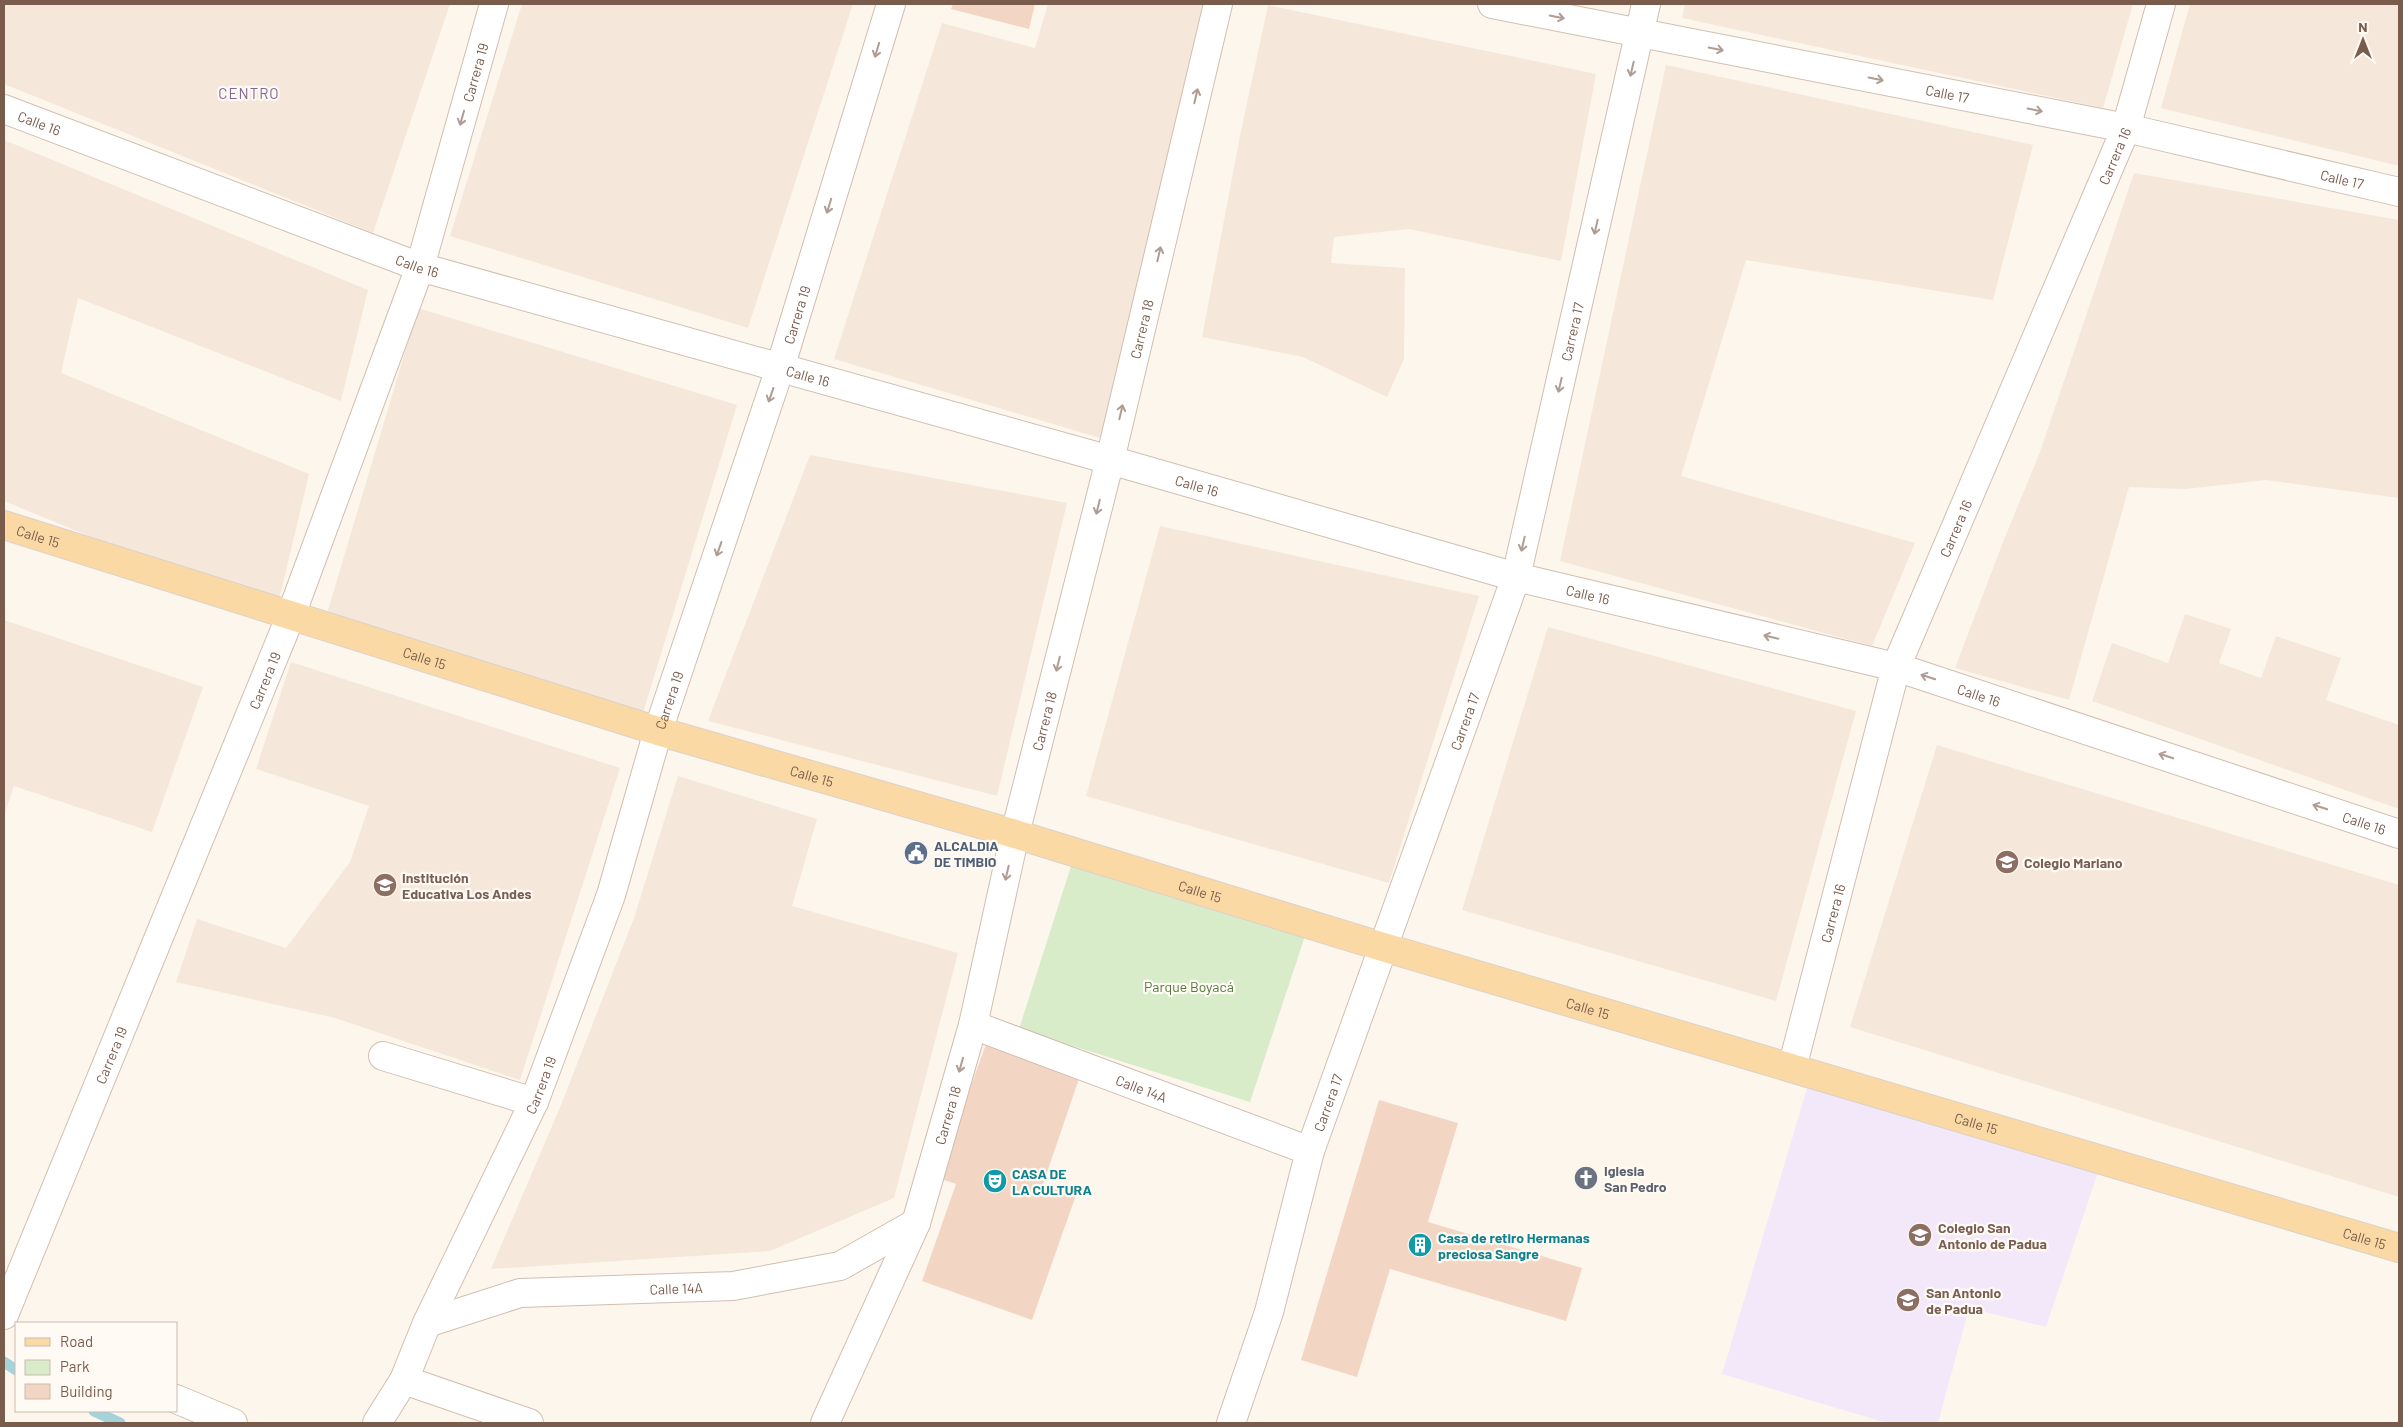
<svg xmlns="http://www.w3.org/2000/svg" width="2403" height="1427" viewBox="0 0 2403 1427" font-family="Barlow,sans-serif">
  <rect width="100%" height="100%" fill="#fdf6ec"/>
  <!-- residential -->
  <path fill="#f5e8da" d="M4 4H450L373 233 4 84Z
    M522 4H853L748 328 450 236Z
    M1048 4H1205L1110 441 834 359 942 23 1035 48Z
    M1685 4H2133L2103 108 1682 18Z
    M2190 4H2399V166L2161 108Z
    M1268 5 1596 74 1561 261 1409 229 1334 237 1331 263 1405 268 1404 359 1387 397 1303 357 1202 337 1240 136Z
    M1666 65 2033 145 1993 300 1746 260 1681 476 1915 543 1872 646 1560 561Z
    M4 140 368 290 341 401 78 298 61 373 309 474 276 613 4 501Z
    M2134 173 2399 220V498L2266 480 2186 489 2129 487 2069 700 1955 668 2003 542 2040 452Z
    M418 308 737 405 643 713 326 617Z
    M810 455 1067 503 997 796 708 721Z
    M1160 526 1479 596 1389 883 1086 796Z
    M2185 614 2231 629 2219 663 2261 678 2276 636 2341 658 2326 700 2399 725V809L2092 701 2112 643 2168 663Z
    M4 620 203 687 152 832 14 786 4 816Z
    M1548 627 1856 711 1776 1001 1462 910Z
    M291 662 620 768 520 1080 335 1018 176 982 197 919 286 948 350 862 369 806 256 769Z
    M1937 745 2399 885V1197L1850 1027Z
    M678 776 817 819 792 906 958 953 894 1198 770 1251 491 1269 561 1105 634 918Z"/>
  <!-- education -->
  <path fill="#f3e8fa" d="M1811 1075 2101 1163 2046 1327 1969 1308 1938 1423H1887L1722 1374Z"/>
  <!-- green -->
  <path fill="#d8ecc9" d="M1072 863 1310 921 1250 1102 1019 1029Z"/>
  <g fill="none" stroke-linecap="round" stroke-linejoin="round">
    <!-- stream -->
    <path stroke="#a5d3da" stroke-width="11" d="M4 1362 16 1370
      M94 1411 120 1423"/>
  </g>
  <!-- building -->
  <path fill="#f3d5c3" d="M953 4H1035L1029 29 951 9Z
    M986 1044 1080 1076 1043 1184 1076 1195 1032 1320 922 1281 956 1184 938 1178Z
    M1379 1100 1458 1123 1428 1222 1582 1268 1566 1321 1390 1269 1357 1377 1301 1360Z"/>
  <g fill="none" stroke-linecap="round" stroke-linejoin="round">
    <!-- minor casing -->
    <g stroke="#d1beb0" stroke-width="30">
      <g id="minor">
        <path id="s1" d="M1492 4 2126 128 2399 192"/>
        <path id="s2" d="M4 109 420 267 1110 460 1516 577 1896 667 2399 834"/>
        <path id="s3" d="M973 1025 1310 1151"/>
        <path d="M383 1056 534 1102"/>
        <path id="s4" d="M1792 1068 1896 667 2126 128 2161 4"/>
        <path id="s5" d="M4 1315 291 615 420 267 494 4"/>
        <path id="s6" d="M427 1323 520 1293 733 1286 840 1266 916 1223"/>
        <path d="M404 1380 529 1423"/>
        <path d="M176 1399 233 1423"/>
        <path id="s7" d="M377 1423 404 1380 427 1323 534 1102 611 895 658 731 780 368 891 4"/>
        <path id="s8" d="M825 1423 916 1223 973 1025 1015 834 1110 460 1218 4"/>
        <path id="s9" d="M1231 1423 1269 1312 1310 1151 1516 577 1646 4"/>
      </g>
    </g>
    <!-- major casing -->
    <g stroke="#dad1cd" stroke-width="30">
      <g id="major">
        <path id="s10" d="M4 525 658 731 1015 834 1383 947 2399 1248"/>
      </g>
    </g>
    <!-- minor -->
    <use href="#minor" stroke="#fff" stroke-width="28"/>
    <!-- major -->
    <use href="#major" stroke="#fbd9a5" stroke-width="28"/>
  </g>
  <!-- one-way arrows -->
  <defs><path id="oneway-shaft" d="M-6 0H5M1.5-3L5.5 0L1.5 3" fill="none" stroke-width="1.6" stroke-linecap="round" stroke-linejoin="round" transform="scale(1.25)"/></defs>
  <g stroke="#af9d94">
    <use href="#oneway-shaft" transform="translate(1557 17) rotate(12)"/>
    <use href="#oneway-shaft" transform="translate(1716 49) rotate(11)"/>
    <use href="#oneway-shaft" transform="translate(877 50) rotate(107)"/>
    <use href="#oneway-shaft" transform="translate(1632 69) rotate(103)"/>
    <use href="#oneway-shaft" transform="translate(1876 79) rotate(11)"/>
    <use href="#oneway-shaft" transform="translate(1196 96) rotate(-77)"/>
    <use href="#oneway-shaft" transform="translate(2035 110) rotate(11)"/>
    <use href="#oneway-shaft" transform="translate(462 118) rotate(106)"/>
    <use href="#oneway-shaft" transform="translate(829 206) rotate(107)"/>
    <use href="#oneway-shaft" transform="translate(1596 227) rotate(103)"/>
    <use href="#oneway-shaft" transform="translate(1159 254) rotate(-77)"/>
    <use href="#oneway-shaft" transform="translate(1560 385) rotate(103)"/>
    <use href="#oneway-shaft" transform="translate(771 395) rotate(109)"/>
    <use href="#oneway-shaft" transform="translate(1121 412) rotate(-77)"/>
    <use href="#oneway-shaft" transform="translate(1098 507) rotate(104)"/>
    <use href="#oneway-shaft" transform="translate(1523 544) rotate(103)"/>
    <use href="#oneway-shaft" transform="translate(719 549) rotate(109)"/>
    <use href="#oneway-shaft" transform="translate(1771 637) rotate(-167)"/>
    <use href="#oneway-shaft" transform="translate(1058 664) rotate(104)"/>
    <use href="#oneway-shaft" transform="translate(1928 677) rotate(-162)"/>
    <use href="#oneway-shaft" transform="translate(2166 756) rotate(-162)"/>
    <use href="#oneway-shaft" transform="translate(2320 807) rotate(-162)"/>
    <use href="#oneway-shaft" transform="translate(1007 873) rotate(103)"/>
    <use href="#oneway-shaft" transform="translate(961 1065) rotate(106)"/>
  </g>
  <!-- icons -->
  <defs>
    <g id="civic-disc" transform="scale(1.25)"><circle r="9.5" fill="#5c6f8a" stroke="#fffaf3"/><path d="M-.6-6.5H3V-4.5H.6V-3L4-1V1h2V6H-6V1h2V-1L-.6-3ZM-1.2 2.5V6h2.4V2.5Z" fill="#fff"/></g>
    <g id="school-disc" transform="scale(1.25)"><circle r="9.5" fill="#8d6e63" stroke="#fffaf3"/><path d="M0-5L7-2L0 1L-7-2ZM-4 1L0 2.5L4 1V4Q0 6-4 4Z" fill="#fff"/></g>
    <g id="church-disc" transform="scale(1.25)"><circle r="9.5" fill="#6b7280" stroke="#fffaf3"/><path d="M-1.2-6h2.4v3.5h3.3v2.4h-3.3V6h-2.4V-.1h-3.3v-2.4h3.3Z" fill="#fff"/></g>
    <g id="theatre-disc" transform="scale(1.25)"><circle r="9.5" fill="#0f9aa8" stroke="#fffaf3"/><path d="M-5-5.5Q0-4 5-5.5V0Q5 5 0 6Q-5 5-5 0ZM-3.3-2.5H-1v1.5H-3.3ZM1-2.5H3.3v1.5H1ZM-2.8 1Q0 5.5 2.8 1Z" fill="#fff"/></g>
    <g id="university-disc" transform="scale(1.25)"><circle r="9.5" fill="#8d6e63" stroke="#fffaf3"/><path d="M0-5L7-2L0 1L-7-2ZM-4 1L0 2.5L4 1V4Q0 6-4 4Z" fill="#fff"/></g>
    <g id="building-disc" transform="scale(1.25)"><circle r="9.5" fill="#0f9aa8" stroke="#fffaf3"/><path d="M-4-6H4V6H1V3H-1V6H-4ZM-2.5-4.3h1.7v1.8h-1.7ZM.8-4.3h1.7v1.8H.8ZM-2.5-1h1.7V.8h-1.7ZM.8-1h1.7V.8H.8Z" fill="#fff"/></g>
  </defs>
  <g fill-rule="evenodd">
    <use href="#civic-disc" x="916" y="853"/>
    <use href="#school-disc" x="2007" y="862"/>
    <use href="#school-disc" x="385" y="885"/>
    <use href="#church-disc" x="1586" y="1178"/>
    <use href="#theatre-disc" x="995" y="1181"/>
    <use href="#university-disc" x="1920" y="1235"/>
    <use href="#building-disc" x="1420" y="1245"/>
    <use href="#university-disc" x="1908" y="1300"/>
  </g>
  <g text-anchor="middle" dominant-baseline="central" stroke-width="4.5" stroke-linejoin="round" paint-order="stroke">
    <!-- street labels -->
    <g font-size="14" fill="#7a5c4d" stroke="#fffaf3">
      <text stroke="none"><textPath href="#s5" startOffset="1330">Carrera 19</textPath></text>
      <text stroke="none"><textPath href="#s1" startOffset="464">Calle 17</textPath></text>
      <text stroke="none"><textPath href="#s2" startOffset="38">Calle 16</textPath></text>
      <text stroke="none"><textPath href="#s4" startOffset="970">Carrera 16</textPath></text>
      <text stroke="none"><textPath href="#s1" startOffset="868">Calle 17</textPath></text>
      <text stroke="none"><textPath href="#s2" startOffset="442">Calle 16</textPath></text>
      <text stroke="none"><textPath href="#s7" startOffset="1188">Carrera 19</textPath></text>
      <text stroke="none"><textPath href="#s8" startOffset="1142">Carrera 18</textPath></text>
      <text stroke="none"><textPath href="#s9" startOffset="1145">Carrera 17</textPath></text>
      <text stroke="none"><textPath href="#s2" startOffset="848">Calle 16</textPath></text>
      <text stroke="none"><textPath href="#s2" startOffset="1252">Calle 16</textPath></text>
      <text stroke="none"><textPath href="#s4" startOffset="565">Carrera 16</textPath></text>
      <text stroke="none"><textPath href="#s10" startOffset="36">Calle 15</textPath></text>
      <text stroke="none"><textPath href="#s2" startOffset="1658">Calle 16</textPath></text>
      <text stroke="none"><textPath href="#s10" startOffset="441">Calle 15</textPath></text>
      <text stroke="none"><textPath href="#s5" startOffset="686">Carrera 19</textPath></text>
      <text stroke="none"><textPath href="#s2" startOffset="2062">Calle 16</textPath></text>
      <text stroke="none"><textPath href="#s7" startOffset="782">Carrera 19</textPath></text>
      <text stroke="none"><textPath href="#s8" startOffset="738">Carrera 18</textPath></text>
      <text stroke="none"><textPath href="#s9" startOffset="740">Carrera 17</textPath></text>
      <text stroke="none"><textPath href="#s10" startOffset="846">Calle 15</textPath></text>
      <text stroke="none"><textPath href="#s2" startOffset="2468">Calle 16</textPath></text>
      <text stroke="none"><textPath href="#s10" startOffset="1251">Calle 15</textPath></text>
      <text stroke="none"><textPath href="#s4" startOffset="160">Carrera 16</textPath></text>
      <text stroke="none"><textPath href="#s10" startOffset="1656">Calle 15</textPath></text>
      <text stroke="none"><textPath href="#s5" startOffset="281">Carrera 19</textPath></text>
      <text stroke="none"><textPath href="#s7" startOffset="376">Carrera 19</textPath></text>
      <text stroke="none"><textPath href="#s3" startOffset="180">Calle 14A</textPath></text>
      <text stroke="none"><textPath href="#s9" startOffset="335">Carrera 17</textPath></text>
      <text stroke="none"><textPath href="#s8" startOffset="332">Carrera 18</textPath></text>
      <text stroke="none"><textPath href="#s10" startOffset="2061">Calle 15</textPath></text>
      <text stroke="none"><textPath href="#s10" startOffset="2466">Calle 15</textPath></text>
      <text stroke="none"><textPath href="#s6" startOffset="254">Calle 14A</textPath></text>
    </g>
    <!-- service labels -->
    <g font-size="14" font-weight="bold" fill="#4e5e75" stroke="#fffaf3" text-anchor="start">
      <text x="934" y="845">ALCALDIA<tspan x="934" dy="16">DE TIMBIO</tspan></text>
    </g>
    <!-- education labels -->
    <g font-size="14" font-weight="bold" fill="#785e54" stroke="#fffaf3" text-anchor="start">
      <text x="2024" y="862">Colegio Mariano</text>
      <text x="402" y="877">Institución<tspan x="402" dy="16">Educativa Los Andes</tspan></text>
      <text x="1938" y="1227">Colegio San<tspan x="1938" dy="16">Antonio de Padua</tspan></text>
      <text x="1926" y="1292">San Antonio<tspan x="1926" dy="16">de Padua</tspan></text>
    </g>
    <!-- park labels -->
    <g font-size="14" fill="#537a41" stroke="#fffaf3">
      <text x="1189" y="986">Parque Boyacá</text>
    </g>
    <!-- worship labels -->
    <g font-size="14" font-weight="bold" fill="#5b616d" stroke="#fffaf3" text-anchor="start">
      <text x="1604" y="1170">Iglesia<tspan x="1604" dy="16">San Pedro</tspan></text>
    </g>
    <!-- culture labels -->
    <g font-size="14" font-weight="bold" fill="#0d838f" stroke="#fffaf3" text-anchor="start">
      <text x="1012" y="1173">CASA DE<tspan x="1012" dy="16">LA CULTURA</tspan></text>
      <text x="1438" y="1237">Casa de retiro Hermanas<tspan x="1438" dy="16">preciosa Sangre</tspan></text>
    </g>
    <!-- neighbourhood labels -->
    <g font-size="15" letter-spacing="1" fill="#846695" stroke="#fffaf3">
      <text x="249" y="93">CENTRO</text>
    </g>
  </g>
  <!-- border -->
  <rect width="2403" height="1427" fill="none" stroke="#7a5c4d" stroke-width="10"/>
  <!-- legend -->
  <rect x="15" y="1322" width="162" height="90" fill="#fffaf3" stroke="#cabbb1"/>
  <rect x="25" y="1338" width="25" height="8" fill="#fbd9a5" stroke="#cabbb1"/>
  <text x="60" y="1347" font-size="15" fill="#7a5c4d">Road</text>
  <rect x="25" y="1360" width="25" height="15" fill="#d8ecc9" stroke="#cabbb1"/>
  <text x="60" y="1372" font-size="15" fill="#7a5c4d">Park</text>
  <rect x="25" y="1384" width="25" height="15" fill="#f3d5c3" stroke="#cabbb1"/>
  <text x="60" y="1397" font-size="15" fill="#7a5c4d">Building</text>
  <!-- north arrow -->
  <g transform="translate(2363 40)" stroke="#fffaf3" stroke-width="4" paint-order="stroke">
  <path d="M0-4L9 19L0 12L-9 19Z" fill="#7a5c4d"/>
  <text y="-8" font-size="14" font-weight="bold" text-anchor="middle" fill="#7a5c4d">N</text>
  </g>
</svg>
